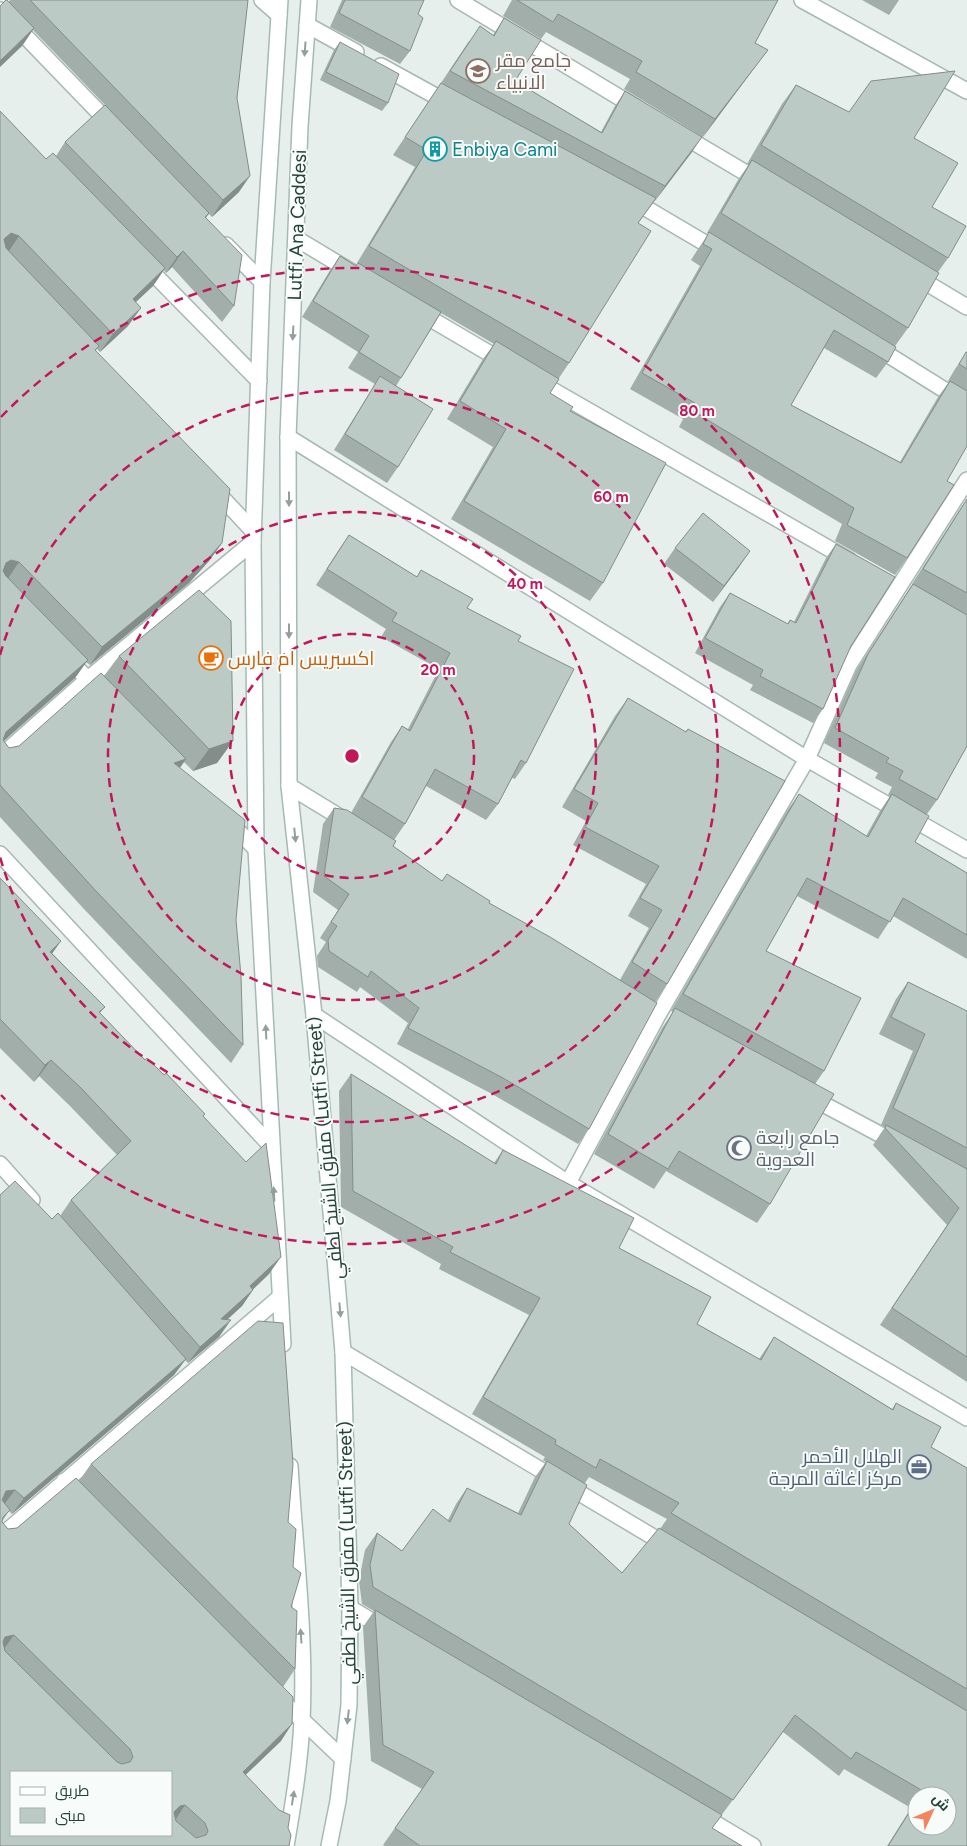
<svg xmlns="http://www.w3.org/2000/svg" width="967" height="1846" viewBox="0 0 967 1846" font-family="Figtree,Cairo,sans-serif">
  <rect width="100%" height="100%" fill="#e6efeb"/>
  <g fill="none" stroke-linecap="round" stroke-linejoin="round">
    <!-- street casing -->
    <g stroke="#a8b8b2" stroke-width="18">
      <path id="street" d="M262 0 279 15
        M458 0 637 108
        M802 0 967 91
        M0 10 112 126
        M307 25 356 52
        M381 66 450 104
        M680 134 761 182
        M632 200 720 252
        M297 239 352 272
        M226 245 262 282
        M144 264 259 381
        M915 276 967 307
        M419 312 504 362
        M874 346 967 404
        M535 380 849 560
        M288 437 807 759 967 850
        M215 490 253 531
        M66 657 104 696
        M0 757 88 679 253 542
        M289 786 348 822
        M229 822 256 849
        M0 854 272 1147
        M314 1015 568 1183 967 1418
        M810 1097 898 1144
        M0 1164 32 1200
        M568 1183 658 1015 807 759 849 665 967 480
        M343 1352 670 1547
        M64 1481 82 1498
        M0 1537 280 1297
        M350 1608 385 1629
        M279 1698 343 1759
        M698 1813 753 1846"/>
    </g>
    <!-- secondary casing -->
    <g stroke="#a4bbb3" stroke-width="18">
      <path id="secondary" d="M280 0 262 282 253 542 256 849 283 1344
        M309 0 300 126 288 437 289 786 314 1015 343 1352 350 1608 349 1705 338 1801 329 1846
        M286 1846C293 1805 300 1763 302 1721 306 1637 295 1551 290 1466"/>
    </g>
    <!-- street -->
    <use href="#street" stroke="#fff" stroke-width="15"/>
    <!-- secondary -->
    <use href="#secondary" stroke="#fff" stroke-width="15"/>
  </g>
  <!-- wall -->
  <path fill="#a1aea9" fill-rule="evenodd" d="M10 0H248L237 98 239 192 212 217 209 214 206 218 234 306 222 322 172 267 166 273 164 270 153 286 135 302 128 326 100 352 97 349 95 351 222 543 209 561 189 583 90 665 86 662 75 678 4 741 9 748 19 746 104 676 119 656 233 741 217 763 193 771 184 762 180 768 236 920 243 1045 231 1063 83 908 0 817V111L46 159 56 156 65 142 105 105 33 30 22 46 9 2Z
    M342 0H424L418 14 410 51 400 64 330 27Z
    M512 0H778L755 43 768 50 703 137 624 89 630 79 546 32 541 39 503 16Z
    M862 0H899L889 15Z
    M504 18 515 81 601 132 615 106 625 91 692 152 638 223 569 363 559 378 550 393 570 411 603 583 590 601 451 519 493 447 447 419 483 359 494 344 441 313 396 386 398 467 387 483 334 450 375 384 348 368 358 352 302 317 329 272 340 256 356 266 358 264 357 263 415 167 393 155 469 41 493 35Z
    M340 42 388 103 382 111 320 80 334 50Z
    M796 85 849 112 914 138 932 207 948 258 938 272 908 328 895 346 888 362 876 378 824 348 791 405 900 462 938 397 949 382 948 381 955 369 967 352V446L947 481 907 558 895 575 835 541 842 524 679 427 683 419 630 389 700 266 691 260 698 249 709 233H707L738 180 749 164H747L782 104Z
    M967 499V746L937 800 927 814 915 842 967 873V959L893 916 878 939 797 896 766 951 824 1071 815 1084 770 1204 757 1223 666 1171 654 1189 594 1154 662 1028 673 1012 671 1011 787 811 799 794 866 836 880 811 890 796 888 795 892 787 875 778 878 773 824 743 857 669 902 600 912 585V584L958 512Z
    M349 535 417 577 421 570 467 608 518 641 526 763 515 779 512 778 498 804 486 820 426 786 405 824 394 840 393 846 442 881 489 903 620 980 649 928 628 916 646 884 573 845 586 821 562 807 615 716 628 698 685 732 688 729 667 984 655 1002 589 1129 578 1144 492 1094 397 1044 408 1023 360 987 357 992 318 967 317 956 326 942 320 938 338 910 313 892 323 824 334 808 351 813 391 742 402 726 408 729 439 669 381 637 386 629 316 585 338 551Z
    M836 544 851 646 823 709 813 723 750 690 753 685 695 653 720 607 730 593 787 624 790 620 794 622 826 558Z
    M675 548 739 567 713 602 664 564Z
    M0 878 52 953 105 1007 100 1013 145 1060 203 1117 269 1274 253 1289 242 1306 227 1320 219 1337 188 1363 185 1360 174 1375 12 1514 9 1511 3 1520 2 1522 8 1529 17 1528 79 1481 91 1464 288 1522 293 1567 291 1607 295 1669 283 1687 281 1741 245 1775 288 1828 289 1846H0V1195L52 1219 60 1216 71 1200 117 1155 69 1105 39 1076 34 1082 0 1048Z
    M908 982 967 1011V1382L880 1325 947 1225 873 1145 885 1127 881 1125 913 1051 879 1034 896 999Z
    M351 1074 494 1163 503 1150 619 1248 697 1324 759 1359 774 1337 892 1409 896 1403 931 1447 967 1468V1846H887L911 1808 844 1769 839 1776 783 1732 712 1828 742 1846H385L383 1845 422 1789 371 1761 363 1627 374 1611 362 1604 359 1581 365 1550 377 1533 402 1551 448 1520 456 1504 467 1488 518 1513 535 1477 546 1462 543 1460 545 1457 472 1414 529 1315 439 1269 441 1264 341 1207 339 1091ZM589 1477 667 1519 660 1529 622 1573 569 1524 585 1483ZM917 1796H947L917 1826Z"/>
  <!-- shaded-wall -->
  <path fill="#838d89" d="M34 28 22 46 0 67V61Z
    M768 50 755 67 703 137 715 119Z
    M702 137 692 152 655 201 665 186Z
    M250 176 239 192 212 217 223 200Z
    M11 233 19 236 7 254 4 239Z
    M183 251 172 267 166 273 177 257Z
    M165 268 153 286 120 317 133 299Z
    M141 308 128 326 100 352 113 334Z
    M222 543 209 561 189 583 90 665 102 647Z
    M750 551 739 567 713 602 724 586Z
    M11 560 19 562 7 580 0 578 6 563Z
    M88 660 75 678 0 744 6 732Z
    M233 741 217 763 193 771 209 749Z
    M186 759 173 777 174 763Z
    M61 941 49 958 50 952Z
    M51 1060 39 1076 34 1082 45 1065Z
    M281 1257 269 1274 241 1301 253 1290 242 1306 209 1336 221 1319 250 1286Z
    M231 1320 219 1337 188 1363 200 1347Z
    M186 1359 174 1375 12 1514 24 1498Z
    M15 1490 3 1506 0 1507 6 1491Z
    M14 1635 2 1652 0 1645 5 1637Z
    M292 1724 281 1741 231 1789 243 1772Z
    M185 1805 174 1822V1812L180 1806Z"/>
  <!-- building -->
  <path fill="#bbcac4" stroke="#838d89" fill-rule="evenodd" d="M6 0H7L34 28 0 61V6Z
    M30 0H248L237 98 250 176 223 200Z
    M345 0H424L418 14 423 18 410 51 339 13Z
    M517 0H778L755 43 768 50 715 119 636 72 642 61 558 14 553 22Z
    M504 18 541 40 515 81 602 133 625 91 702 137 665 186 450 71 480 26 494 36Z
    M340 42 399 74 388 103 326 72Z
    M955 71 914 138 958 163 932 207 966 226 948 258 761 145 796 85 849 112 871 81Z
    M441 83 656 198 638 223 651 231 569 363 369 246 427 150 405 137Z
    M105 105 209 213 205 217 242 255 234 306 183 251 177 257 65 142Z
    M0 111 46 159 53 153 165 268 133 299 141 308 113 334 19 236 11 233 4 239 6 248 99 346 95 350 230 489 222 543 202 565 102 647 19 562 11 560 6 563 3 571 6 576 88 660 6 732 3 740 9 748 19 746 101 673 186 759 174 763 245 820 236 920 241 976 243 1045 95 890 0 785Z
    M752 160 939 273 908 328 721 213Z
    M709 232 896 347 888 362 834 330 791 405 901 463 950 381 967 391V446L947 481 954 485 907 558 847 525 854 508 691 410 695 403 642 373 712 249 703 244Z
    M340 256 356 266 358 263 441 312 401 378 359 352 369 336 313 301Z
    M496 341 559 379 550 393 573 407 570 411 666 463 603 583 464 501 506 429 460 401Z
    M966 352H967V369L959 364Z
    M380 376 433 409 398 467 345 434Z
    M967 499V593L923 569Z
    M703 513 750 551 724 586 675 548Z
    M349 535 417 577 421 570 473 599 467 608 521 636 518 641 574 669 526 763 521 760 498 804 435 769 405 824 362 797 402 726 410 731 450 653 392 621 397 613 327 569Z
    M836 544 895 577 851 646 823 709 760 676 763 670 705 638 730 593 788 624 790 620 796 623Z
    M913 584 967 615V746L937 800 899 779 903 771 886 762 889 758 835 728 868 654Z
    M199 590 231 621 233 741 209 749 119 656Z
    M628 698 686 732 688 729 785 781 667 984 632 962 662 910 640 898 659 866 585 827 598 803 574 789Z
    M799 794 868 837 892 794 929 816 915 842 967 873V935L903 898 890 922 807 878 766 951 861 998 824 1071 683 994Z
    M334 808 347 810 396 841 393 846 442 881 447 874 490 901 489 903 550 937 657 1003 589 1129 503 1078 408 1028 419 1008 371 971 368 977 329 951 328 940 337 926 331 922 349 894 324 876Z
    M0 878 61 941 50 952 105 1007 99 1012 145 1060 147 1058 164 1075 166 1073 205 1114 203 1116 246 1162 266 1143 281 1257 250 1286 253 1290 221 1319 231 1320 200 1347 71 1200 131 1141 81 1088 51 1060 45 1065 0 1019Z
    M908 982 967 1011V1148L893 1108 925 1034 891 1017Z
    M675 1008 834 1094 770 1204 679 1151 668 1169 608 1134Z
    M351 1074 496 1164 503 1150 634 1218 619 1248 711 1297 697 1324 761 1360 774 1337 893 1410 896 1403 941 1427 931 1447 967 1468V1689L671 1513 679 1503 600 1459 596 1468 555 1444 556 1440 483 1397 540 1298 450 1252 453 1247 353 1191Z
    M886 1125 967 1169V1357L892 1308 959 1208 885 1128Z
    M15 1181 52 1219 58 1213 186 1359 24 1498 15 1490 6 1491 2 1500 10 1510 3 1517 2 1522 8 1529 17 1528 76 1478 293 1697 292 1724 243 1772 279 1810 290 1815 288 1828 291 1835 289 1846H0V1195ZM14 1635 130 1749 133 1757 130 1762 122 1764 117 1762 5 1651 3 1642 5 1637ZM11 1772H171V1835H11ZM185 1805 205 1823 208 1831 206 1835 196 1838 176 1821 174 1812 180 1806Z
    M258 1321 283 1323 293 1464 288 1522 296 1529 293 1567 301 1573 291 1607 297 1611 295 1669 91 1464Z
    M547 1461 587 1485 569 1524 622 1573 659 1528 967 1711V1846H888L917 1800V1826H947V1796H920L923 1791 856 1752 851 1759 795 1715 733 1800 373 1587 370 1565 377 1533 402 1551 433 1509 450 1522 467 1488 521 1515Z
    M375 1610 722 1815 712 1828 742 1846H420L395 1828 434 1772 383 1745Z"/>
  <!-- one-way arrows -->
  <defs><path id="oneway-solid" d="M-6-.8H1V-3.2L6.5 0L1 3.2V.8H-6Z" transform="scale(1.25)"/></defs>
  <g fill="#92a09c">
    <use href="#oneway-solid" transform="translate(305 49) rotate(94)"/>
    <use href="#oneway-solid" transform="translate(293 333) rotate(93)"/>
    <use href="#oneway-solid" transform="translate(289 499) rotate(90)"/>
    <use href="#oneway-solid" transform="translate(289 631) rotate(90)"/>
    <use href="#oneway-solid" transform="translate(295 835) rotate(84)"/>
    <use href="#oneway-solid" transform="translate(266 1032) rotate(-93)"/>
    <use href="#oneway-solid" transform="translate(274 1194) rotate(-93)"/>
    <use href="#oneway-solid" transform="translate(340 1310) rotate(85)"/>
    <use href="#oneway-solid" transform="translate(301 1636) rotate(-94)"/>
    <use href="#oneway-solid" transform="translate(348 1717) rotate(97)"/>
    <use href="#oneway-solid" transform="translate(293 1798) rotate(-81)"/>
  </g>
  <!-- distance rings -->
  <g fill="none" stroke="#c2185b" stroke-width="2.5" stroke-dasharray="9 6">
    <circle cx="352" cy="756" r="122"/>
    <circle cx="352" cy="756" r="244"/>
    <path d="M0 655A366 366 0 1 1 0 857"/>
    <path d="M1 417A488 488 0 1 1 1 1095"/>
  </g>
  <!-- icons -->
  <defs>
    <g id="school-ring" transform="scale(1.25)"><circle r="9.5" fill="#f7fbf9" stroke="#8d6e63" stroke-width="1.5"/><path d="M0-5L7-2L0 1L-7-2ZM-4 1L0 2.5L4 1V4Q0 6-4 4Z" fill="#8d6e63"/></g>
    <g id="building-ring" transform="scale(1.25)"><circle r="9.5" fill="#f7fbf9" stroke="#0f9aa8" stroke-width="1.5"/><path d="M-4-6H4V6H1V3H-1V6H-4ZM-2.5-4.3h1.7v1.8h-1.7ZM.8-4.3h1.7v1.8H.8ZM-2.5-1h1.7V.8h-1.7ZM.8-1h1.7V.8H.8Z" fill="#0f9aa8"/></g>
    <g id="cafe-ring" transform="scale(1.25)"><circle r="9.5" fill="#f7fbf9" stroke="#e8710a" stroke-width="1.5"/><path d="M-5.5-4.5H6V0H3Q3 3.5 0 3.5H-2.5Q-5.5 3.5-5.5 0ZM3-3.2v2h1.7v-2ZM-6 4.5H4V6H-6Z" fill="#e8710a"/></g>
    <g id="mosque-ring" transform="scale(1.25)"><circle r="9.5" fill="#f7fbf9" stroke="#6b7280" stroke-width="1.5"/><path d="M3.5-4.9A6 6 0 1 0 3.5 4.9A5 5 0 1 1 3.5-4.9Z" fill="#6b7280"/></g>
    <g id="office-ring" transform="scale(1.25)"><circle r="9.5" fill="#f7fbf9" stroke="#5c6f8a" stroke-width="1.5"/><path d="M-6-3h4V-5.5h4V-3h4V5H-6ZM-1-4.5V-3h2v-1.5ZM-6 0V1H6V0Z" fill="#5c6f8a"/></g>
  </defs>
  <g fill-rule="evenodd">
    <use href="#school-ring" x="478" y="71"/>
    <use href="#building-ring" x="435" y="149"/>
    <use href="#cafe-ring" x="211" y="658"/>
    <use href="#mosque-ring" x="739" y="1148"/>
    <use href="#office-ring" x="919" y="1467"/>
  </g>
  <g text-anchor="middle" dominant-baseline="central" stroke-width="4" stroke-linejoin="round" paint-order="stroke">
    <!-- education labels -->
    <g font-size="19" fill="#785e54" stroke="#f7fbf9" text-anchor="start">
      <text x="496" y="60">جامع مقر<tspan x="496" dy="22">الانبياء</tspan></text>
    </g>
    <!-- culture labels -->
    <g font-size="19" fill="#0d838f" stroke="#f7fbf9" text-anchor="start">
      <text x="452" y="149">Enbiya Cami</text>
    </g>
    <!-- street labels -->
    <g font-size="19" fill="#24423a" stroke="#f7fbf9">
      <text transform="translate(297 225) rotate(-88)">Lutfi Ana Caddesi</text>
      <text transform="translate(325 1148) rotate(-95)">مفرق الشيخ لطفي (Lutfi Street)</text>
      <text transform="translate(347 1553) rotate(-91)">مفرق الشيخ لطفي (Lutfi Street)</text>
    </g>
    <!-- food labels -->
    <g font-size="19" fill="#c56008" stroke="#f7fbf9" text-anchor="start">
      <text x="228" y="658">اكسبريس ام فارس</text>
    </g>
    <!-- worship labels -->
    <g font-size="19" fill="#5b616d" stroke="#f7fbf9" text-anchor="start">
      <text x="756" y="1137">جامع رابعة<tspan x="756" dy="22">العدوية</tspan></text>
    </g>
    <!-- service labels -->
    <g font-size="19" fill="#4e5e75" stroke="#f7fbf9" text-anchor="end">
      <text x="902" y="1456">الهلال الأحمر<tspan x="902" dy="22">مركز اغاثة المرجة</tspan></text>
    </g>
  </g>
  <circle cx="352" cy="756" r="8" fill="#c2185b" stroke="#f7fbf9" stroke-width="2.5"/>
  <g font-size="15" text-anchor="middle" font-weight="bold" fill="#c2185b" stroke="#f7fbf9" stroke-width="4" stroke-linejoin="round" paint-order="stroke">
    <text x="697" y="416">80 m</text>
    <text x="611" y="502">60 m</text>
    <text x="525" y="589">40 m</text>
    <text x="438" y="675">20 m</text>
  </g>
  <!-- legend -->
  <rect x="10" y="1771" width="162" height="65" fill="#f7fbf9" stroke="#a3b1ad"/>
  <rect x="20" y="1787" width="25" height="8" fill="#ffffff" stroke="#a3b1ad"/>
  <text x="55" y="1796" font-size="15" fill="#24423a">طريق</text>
  <rect x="20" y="1808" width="25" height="15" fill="#bbcac4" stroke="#a3b1ad"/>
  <text x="55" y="1821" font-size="15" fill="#24423a">مبنى</text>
  <!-- north arrow -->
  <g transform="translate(932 1811) rotate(46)"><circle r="24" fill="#f7fbf9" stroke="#a3b1ad"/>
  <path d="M0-4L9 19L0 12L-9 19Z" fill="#f4845f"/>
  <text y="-8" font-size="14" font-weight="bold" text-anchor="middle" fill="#24423a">ش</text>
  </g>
</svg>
